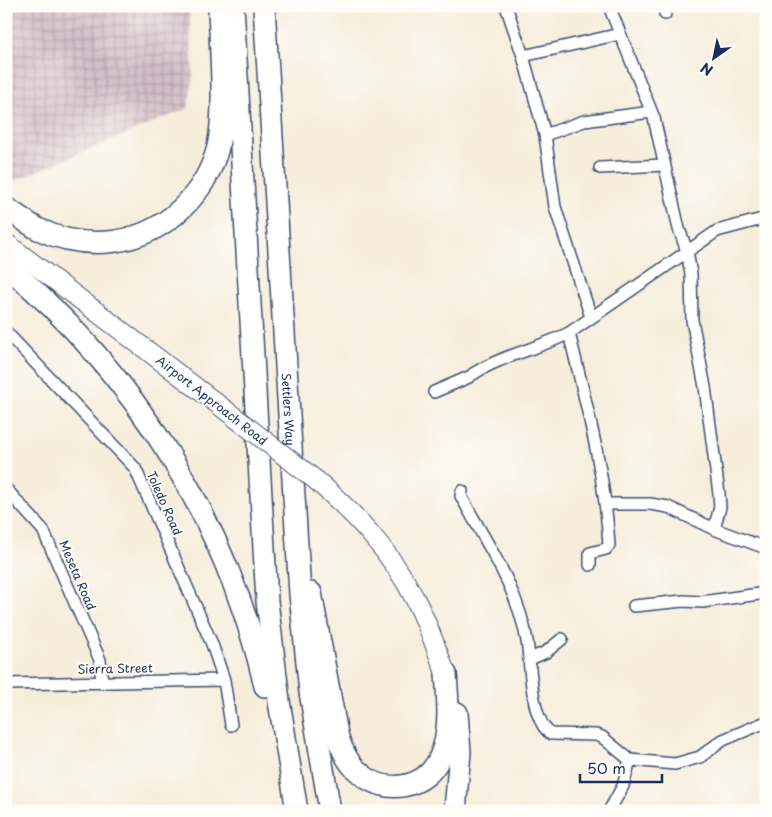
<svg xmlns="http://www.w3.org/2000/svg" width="772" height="817" viewBox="0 0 772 817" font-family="'Playpen Sans',sans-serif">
  <defs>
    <pattern id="industrial-grid" width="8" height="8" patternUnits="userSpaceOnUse" patternTransform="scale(1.25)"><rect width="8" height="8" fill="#d2bdc6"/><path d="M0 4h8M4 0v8" fill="none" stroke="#aa9aa4"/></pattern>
  </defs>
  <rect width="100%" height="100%" fill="#fdfcf7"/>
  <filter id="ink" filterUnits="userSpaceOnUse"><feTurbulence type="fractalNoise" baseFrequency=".02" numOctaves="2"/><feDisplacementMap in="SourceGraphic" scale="10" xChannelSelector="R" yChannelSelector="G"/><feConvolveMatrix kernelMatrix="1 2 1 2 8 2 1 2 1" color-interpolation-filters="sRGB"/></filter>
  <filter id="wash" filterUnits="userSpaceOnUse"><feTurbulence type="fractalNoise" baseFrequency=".0096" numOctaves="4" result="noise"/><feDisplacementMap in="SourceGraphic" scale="20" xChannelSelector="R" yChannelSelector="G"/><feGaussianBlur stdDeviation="1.12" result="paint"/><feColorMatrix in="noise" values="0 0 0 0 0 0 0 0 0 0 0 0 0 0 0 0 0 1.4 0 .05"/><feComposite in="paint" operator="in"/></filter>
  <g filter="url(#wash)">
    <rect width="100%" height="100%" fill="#f6edda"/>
    <!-- industrial -->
    <path fill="url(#industrial-grid)" d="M6 6H189L193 77 188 108 9 183 6 181Z"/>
  </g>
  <g filter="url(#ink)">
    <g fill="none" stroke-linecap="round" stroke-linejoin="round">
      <!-- minor casing -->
      <g stroke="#3c4c71" stroke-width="14">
        <path id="minor" d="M506 6 523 56 545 135 555 207 591 317
          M609 6 654 118 679 229 687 251 691 274 692 320 705 387 719 494 720 507 714 529
          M665 6V14
          M523 56 620 34
          M545 135 584 121 651 112
          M600 168 665 165
          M6 332 135 468 212 644 224 680 231 725
          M569 333C586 403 605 473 609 545L606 549 590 553V565
          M473 374C503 355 538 349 569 333L717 231 766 218
          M434 392 469 377
          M6 489 43 530 100 660 102 683
          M462 491 461 496C486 543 518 588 527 641 531 665 530 720 551 734L596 735 602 737 630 760 675 764 700 757 723 740 766 722
          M606 504H650L668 507 714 529 766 548
          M634 606 683 601 702 602 766 593
          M530 659 546 652 562 639
          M6 684 224 680
          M609 811 623 786 630 760"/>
      </g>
      <!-- primary casing -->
      <g stroke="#3c4c71" stroke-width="21">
        <path id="primary" d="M6 243 232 415
          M317 481C357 516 391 552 415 599 428 623 436 649 446 674"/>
      </g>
      <!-- motorway casing -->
      <g stroke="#3c4c71" stroke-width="24">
        <g id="motorway">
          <path d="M233 6 267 601 279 701 297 811"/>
          <path id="s1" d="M264 6 300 594 310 692 330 811"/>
          <path d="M6 208C17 215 27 223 38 229 87 252 143 246 182 208 199 192 212 170 218 147 226 108 220 48 219 6"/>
          <path d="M6 266C135 373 227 523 265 686"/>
          <path d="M311 593 337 734C341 748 348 764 360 773 385 796 426 789 440 757 451 733 448 700 446 674"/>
          <path d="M455 811 460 752 457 713"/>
        </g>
      </g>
      <!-- minor -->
      <use href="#minor" stroke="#fff" stroke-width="11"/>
      <!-- primary -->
      <use href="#primary" stroke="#fff" stroke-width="19"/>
      <!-- motorway -->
      <use href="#motorway" stroke="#fff" stroke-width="21"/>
      <!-- primary-bridge casing -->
      <g stroke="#3c4c71" stroke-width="21" stroke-linecap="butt">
        <path id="primary-bridge" d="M232 415 317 481"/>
      </g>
      <!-- primary-bridge -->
      <use href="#primary-bridge" stroke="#fff" stroke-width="19"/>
    </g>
  </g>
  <g text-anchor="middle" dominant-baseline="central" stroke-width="4" stroke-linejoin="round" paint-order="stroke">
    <!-- street labels -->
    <g font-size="12" fill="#1b2f5e" stroke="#fdfcf7">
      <text transform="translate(212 400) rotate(38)">Airport Approach Road</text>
      <text stroke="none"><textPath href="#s1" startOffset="404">Settlers Way</textPath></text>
      <text transform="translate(165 503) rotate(66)">Toledo Road</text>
      <text transform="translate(78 575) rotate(67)">Meseta Road</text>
      <text transform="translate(115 668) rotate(-1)">Sierra Street</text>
    </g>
  </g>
  <!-- margin -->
  <rect width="772" height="817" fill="none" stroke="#fdfcf7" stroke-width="25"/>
  <!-- north arrow -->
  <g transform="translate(714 58) rotate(213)" stroke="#fdfcf7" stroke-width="4" paint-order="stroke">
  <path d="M0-4L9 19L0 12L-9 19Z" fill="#1b2f5e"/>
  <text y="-8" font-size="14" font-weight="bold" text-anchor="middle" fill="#1b2f5e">N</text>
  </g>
  <!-- scale -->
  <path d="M580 774v8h82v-8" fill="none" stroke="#1b2f5e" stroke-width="2.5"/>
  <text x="587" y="774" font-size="15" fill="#1b2f5e" stroke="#fdfcf7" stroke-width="4" paint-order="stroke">50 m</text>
</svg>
